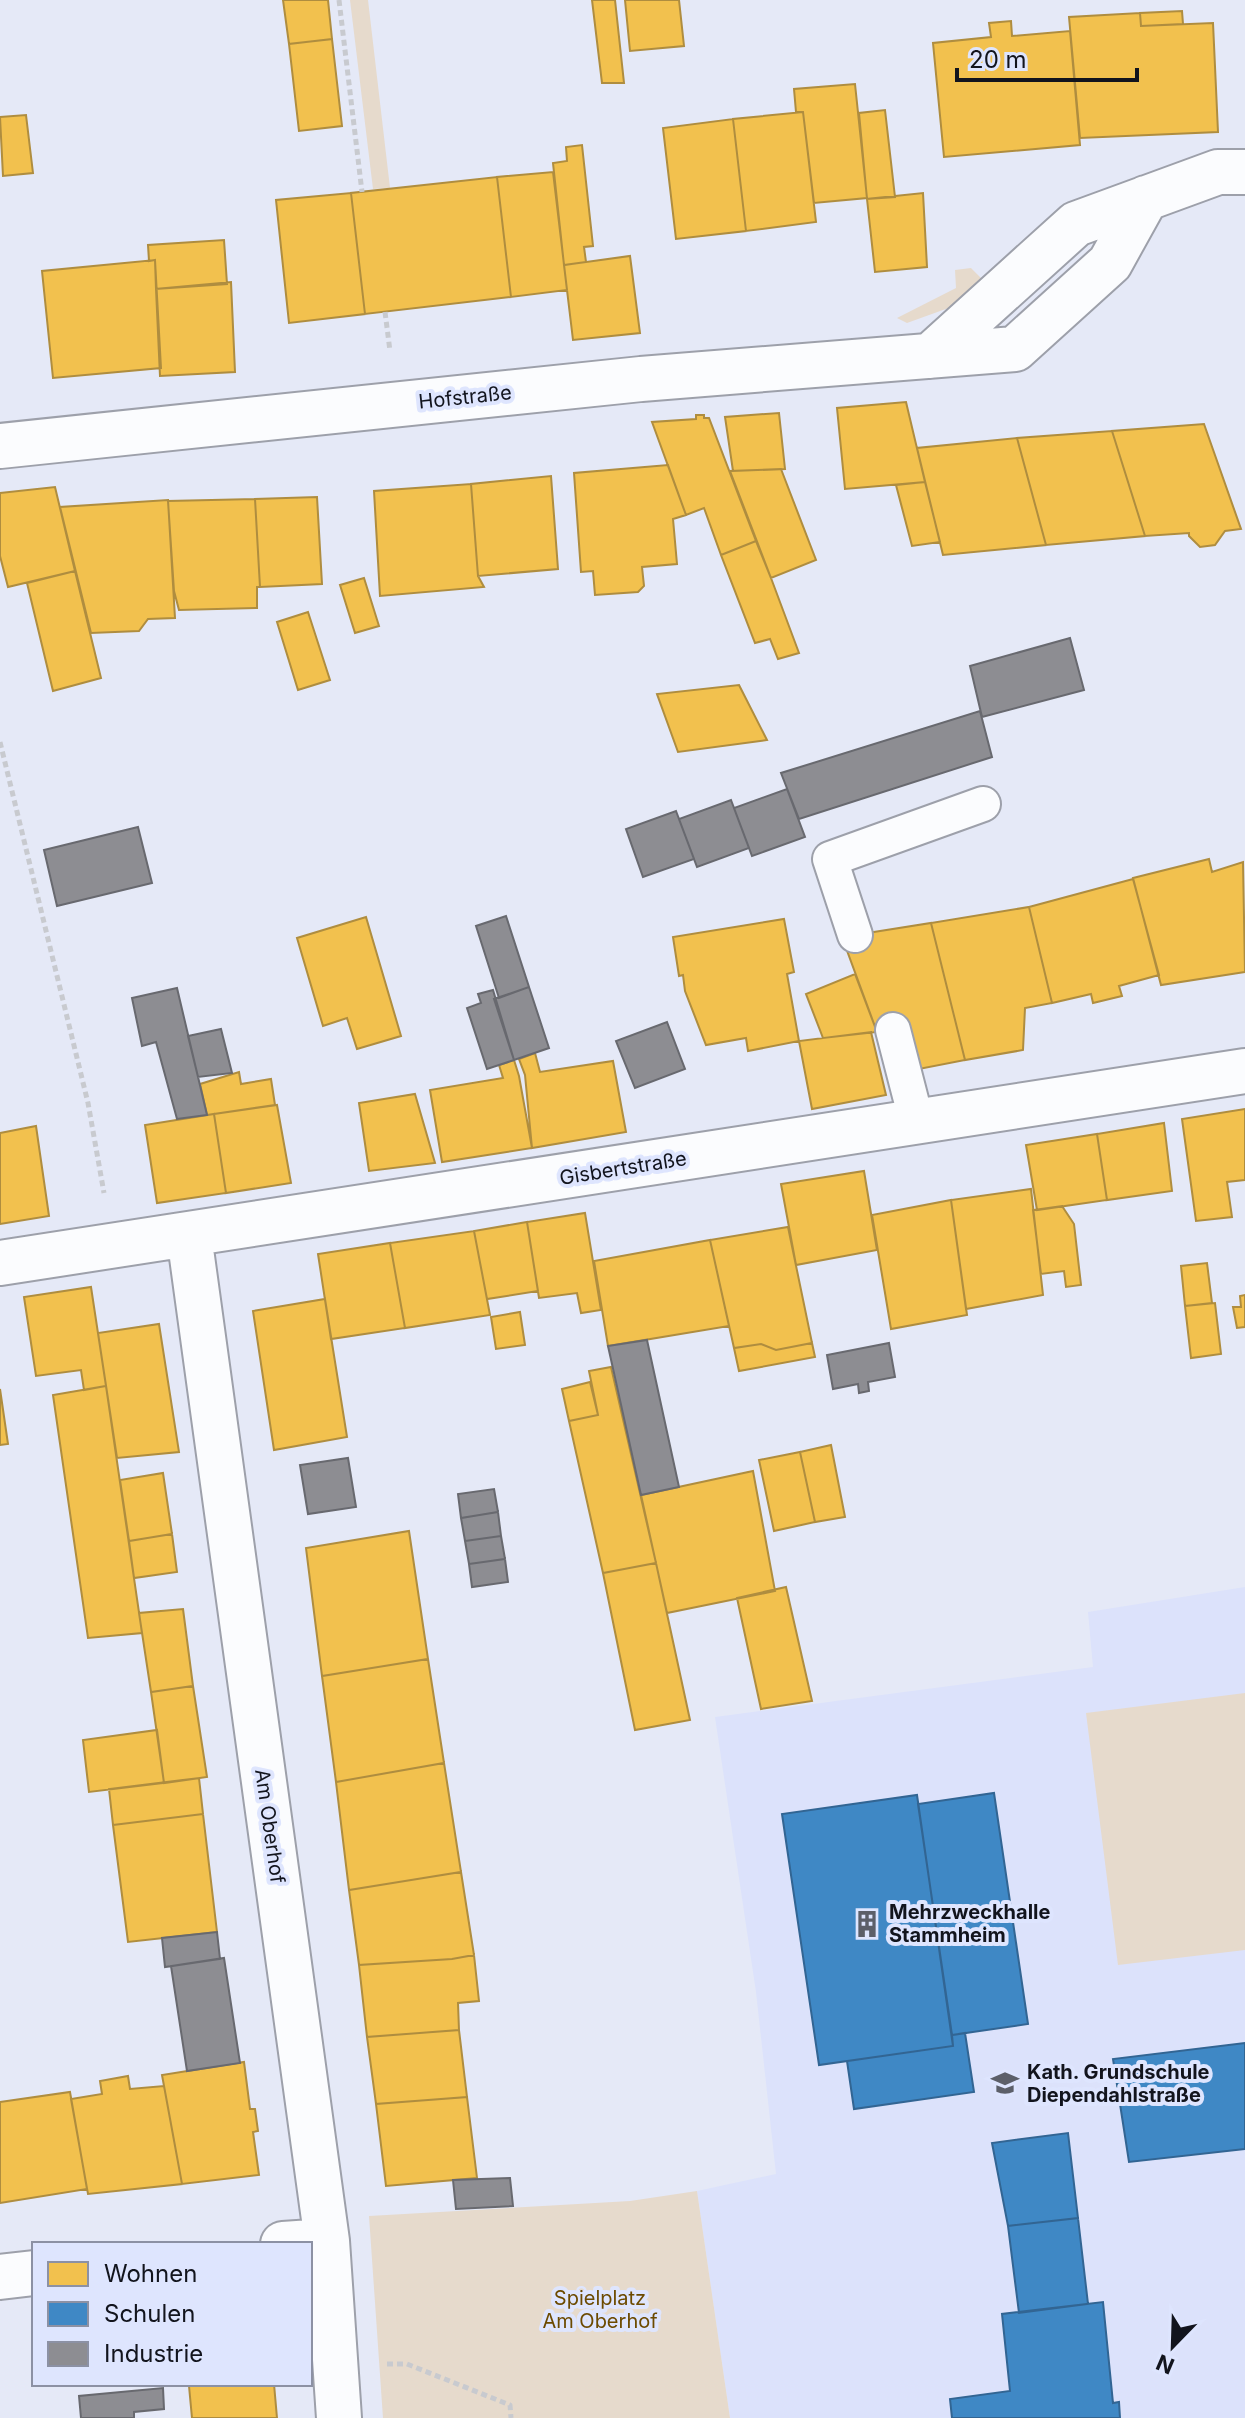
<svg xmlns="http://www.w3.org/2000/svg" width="1245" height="2418" viewBox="0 0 1245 2418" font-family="Inter,sans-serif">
  <rect width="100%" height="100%" fill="#e5e9f7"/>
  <!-- built -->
  <path fill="#dce2fb" d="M1245 1587V2418H730L697 2191 776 2174 756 1992 715 1717 1093 1667 1088 1612Z"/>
  <!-- green -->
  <path fill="#e6dacc" d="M350 0H368L390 188 373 189Z
    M971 268 985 282 954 306 907 323 897 318 956 288 955 270Z
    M1245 1693V1950L1118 1965 1086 1713Z
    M697 2191 730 2418H383L369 2216 630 2201Z"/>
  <!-- homes -->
  <path fill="#f2c14e" stroke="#af8d3f" stroke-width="2" d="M283 0H328L332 39 289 44Z
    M592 0H615L624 83H602Z
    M625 0H679L684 46 630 51Z
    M1182 11 1183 24 1141 26 1140 13Z
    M1140 13 1141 26 1213 23 1218 132 1080 138 1069 17Z
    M1011 21 1012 36 1070 31 1080 145 944 157 933 43 991 37 989 23Z
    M332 39 342 126 299 131 289 44Z
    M855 84 867 198 814 203 803 112H796L794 89Z
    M885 110 895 197 867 199 859 113Z
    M803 112 816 222 746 231 733 119Z
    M26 115 33 173 3 176 0 117Z
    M733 119 746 231 676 239 663 128Z
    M582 145 593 246 584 247 586 262 564 265 553 163 567 161 566 147Z
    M553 172 567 290 511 297 497 177Z
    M497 177 511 297 365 314 351 193Z
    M351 193 365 314 289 323 276 200Z
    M923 193 927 267 875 272 867 199Z
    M224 240 227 284 156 289 155 260 149 261 148 245Z
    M630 256 640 333 573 340 564 265Z
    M155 260 161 368 53 378 42 271Z
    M231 282 235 372 160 376 156 289Z
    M906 402 925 482 845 489 837 408Z
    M779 413 785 469 733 471 725 417Z
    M696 415H704V418H709L756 541 721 555 704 508 686 515 652 422 696 419Z
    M1204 424 1241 529 1225 531 1215 545 1200 547 1189 536V533L1145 536 1112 431Z
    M1112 431 1145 536 1046 545 1017 438Z
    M1017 438 1046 545 943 555 917 448Z
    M668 465 686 515 673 519 677 564 642 567 644 586 638 592 595 595 593 571 581 572 574 473Z
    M781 469 816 560 771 578 730 471Z
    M551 476 558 569 478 576 471 484Z
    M925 482 940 542 912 546 896 485Z
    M471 484 478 576 484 587 380 596 374 491Z
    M55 487 75 571 8 587 0 556V493Z
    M317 497 322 584 260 587 255 499Z
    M255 499 260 587H257V608L179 610 174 591 168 501Z
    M168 500 175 618 148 619 139 631 91 633 60 507Z
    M756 541 771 578 799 653 778 659 770 639 755 643 721 555Z
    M75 571 101 678 53 691 27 583Z
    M364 578 379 626 355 633 340 585Z
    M308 612 330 680 298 690 277 622Z
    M739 685 767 740 678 752 657 694Z
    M1209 859 1212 872 1243 862 1245 972 1161 985 1133 878Z
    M1133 879 1159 975 1119 986 1122 996 1093 1003 1091 994 1052 1003 1029 907Z
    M1029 907 1052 1003 1025 1008 1023 1050 965 1060 931 923Z
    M366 917 401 1036 357 1049 347 1018 323 1026 297 938Z
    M784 919 794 972 787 974 799 1041 748 1051 746 1038 706 1045 685 991 683 975 679 976 673 937Z
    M931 923 965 1060 919 1069 877 1032 842 937Z
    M855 974 877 1032 823 1038 806 994Z
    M871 1032 886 1095 812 1109 799 1041Z
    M535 1053 540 1072 613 1061 626 1132 532 1148 525 1075 519 1059Z
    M514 1060 519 1076 532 1148 442 1162 430 1090 503 1078 499 1065Z
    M239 1072 241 1084 271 1079 275 1105 207 1115 200 1084Z
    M415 1094 435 1163 369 1171 359 1103Z
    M277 1105 291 1183 226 1193 214 1114Z
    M1245 1109V1180L1227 1182 1232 1217 1196 1221 1182 1119Z
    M214 1114 226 1193 157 1203 145 1125Z
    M1164 1123 1172 1191 1107 1200 1097 1134Z
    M36 1126 49 1216 0 1224V1133Z
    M1097 1134 1107 1200 1037 1210 1026 1145Z
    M864 1171 877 1250 796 1265 781 1184Z
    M1031 1189 1043 1295 966 1309 951 1200Z
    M951 1200 967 1315 891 1329 872 1215Z
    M1062 1206 1074 1224 1081 1285 1066 1287 1064 1271 1041 1274 1033 1210Z
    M585 1213 601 1310 581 1313 577 1293 539 1298 527 1222Z
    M527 1222 538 1291 487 1299 474 1231Z
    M788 1227 812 1343 776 1350 761 1344 734 1348 710 1240Z
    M474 1231 490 1315 405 1328 390 1243Z
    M710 1240 729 1326 608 1346 594 1261Z
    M390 1243 405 1328 331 1339 318 1254Z
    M1207 1263 1212 1303 1185 1306 1181 1266Z
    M91 1287 106 1386 84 1390 81 1370 36 1376 24 1297Z
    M1245 1295V1327L1237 1328 1233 1307H1241L1240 1296Z
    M325 1299 347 1437 274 1450 253 1311Z
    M1215 1303 1221 1354 1191 1358 1185 1306Z
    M520 1312 525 1345 496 1349 491 1317Z
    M159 1324 179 1452 117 1458 98 1333Z
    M812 1343 815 1357 739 1371 734 1348 761 1344 776 1350Z
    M611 1367 656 1563 603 1573 569 1421 598 1415 589 1371Z
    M590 1382 598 1415 569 1421 562 1389Z
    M106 1386 142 1633 88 1638 53 1395Z
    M0 1389 8 1444 0 1445Z
    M831 1445 845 1517 815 1522 800 1452Z
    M800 1452 815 1522 774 1531 759 1460Z
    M753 1471 775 1591 667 1613 641 1495Z
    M163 1473 172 1534 129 1541 120 1480Z
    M409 1531 428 1659 322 1676 306 1548Z
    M172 1534 177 1572 134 1578 129 1541Z
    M656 1563 690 1720 635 1730 603 1573Z
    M786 1587 812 1701 761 1709 737 1598Z
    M183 1609 193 1686 151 1692 139 1613Z
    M428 1659 444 1763 336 1782 322 1676Z
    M193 1686 207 1777 164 1783 151 1692Z
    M157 1730 164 1783 89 1792 83 1740Z
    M444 1763 461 1872 349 1890 336 1782Z
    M199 1778 203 1814 113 1825 109 1789Z
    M203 1814 217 1932 128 1942 113 1825Z
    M461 1872 474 1955 452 1959 359 1965 349 1890Z
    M474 1955 479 2001 458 2003 459 2030 367 2037 359 1965 452 1959Z
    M459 2030 467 2097 376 2104 367 2037Z
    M244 2062 250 2109H255L258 2131 253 2132 259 2175 182 2184 162 2075Z
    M128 2076 130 2089 164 2086 182 2184 88 2194 71 2099 102 2094 100 2081Z
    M70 2092 87 2189 0 2203V2102Z
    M467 2097 477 2178 386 2186 376 2104Z
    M212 2384H274L277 2418H192L189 2386Z"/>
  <!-- schools -->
  <path fill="#3f88c5" stroke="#326593" stroke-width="2" d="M994 1793 1028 2024 952 2035 918 1804Z
    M917 1795 953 2046 819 2065 782 1814Z
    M965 2033 974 2092 854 2109 847 2061 953 2046 952 2035Z
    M1245 2043V2149L1129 2162 1113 2059Z
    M1068 2133 1078 2218 1008 2226 992 2143Z
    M1078 2218 1088 2304 1019 2313 1008 2226Z
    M1103 2302 1113 2403 1119 2402 1120 2418H952L950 2399 1010 2391 1002 2314Z"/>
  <!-- industry -->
  <path fill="#8d8d92" stroke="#68696f" stroke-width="2" d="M1070 638 1084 690 982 717 970 666Z
    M980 711 992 757 799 819 781 773Z
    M787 789 805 837 752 856 734 808Z
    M731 800 749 848 697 867 679 819Z
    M676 811 694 859 643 877 626 829Z
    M138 827 152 883 57 906 44 850Z
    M506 916 529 987 499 998 476 926Z
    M529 987 549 1048 514 1060 494 999Z
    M177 988 207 1115 177 1119 156 1042 142 1046 132 998Z
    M493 990 514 1060 487 1069 467 1008 481 1003 478 994Z
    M667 1022 685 1069 635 1088 616 1041Z
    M221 1029 232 1073 198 1077 188 1036Z
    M647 1340 679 1487 641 1495 608 1346Z
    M889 1343 895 1377 868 1382 869 1391 859 1393 858 1384 833 1389 827 1355Z
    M348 1458 356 1507 308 1514 300 1465Z
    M494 1489 498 1512 461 1518 458 1494Z
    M498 1512 501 1536 465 1541 461 1518Z
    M501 1536 505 1559 469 1564 465 1541Z
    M505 1559 508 1582 472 1587 469 1564Z
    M217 1932 220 1959 165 1967 162 1938Z
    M224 1958 240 2063 187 2071 171 1966Z
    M510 2178 513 2206 456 2209 453 2180Z
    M163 2388 164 2409 134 2412V2418H81L79 2396Z"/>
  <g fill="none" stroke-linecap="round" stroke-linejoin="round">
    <!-- service casing -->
    <g stroke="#9da0aa" stroke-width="38">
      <path id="service" d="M855 935 830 859 983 804
        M893 1030 917 1123"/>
    </g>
    <!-- minor casing -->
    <g stroke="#9da0aa" stroke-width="48">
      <path id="minor" d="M930 356 1076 224 1218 172H1245
        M0 446 641 379 1015 349 1110 263 1146 198
        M189 1235 327 2241 339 2418
        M0 1263 1245 1071
        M283 2244 327 2241
        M0 2277 34 2273"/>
    </g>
    <!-- path -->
    <path stroke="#c8cacf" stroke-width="5" stroke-dasharray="6 4" stroke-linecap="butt" d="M339 0 362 192
      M385 312 390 351
      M0 742 88 1103 104 1193
      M387 2364H407L510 2405 511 2418"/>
    <!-- service -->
    <use href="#service" stroke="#fbfcfe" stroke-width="34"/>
    <!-- minor -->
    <use href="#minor" stroke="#fbfcfe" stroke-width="44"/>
  </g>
  <!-- icons -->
  <defs>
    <g id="building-bare" transform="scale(2.16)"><path d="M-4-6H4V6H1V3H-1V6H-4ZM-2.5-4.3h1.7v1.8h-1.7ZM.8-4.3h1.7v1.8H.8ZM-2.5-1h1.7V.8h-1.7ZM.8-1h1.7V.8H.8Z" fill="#5c5f69" stroke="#dee5fe" stroke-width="2.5" paint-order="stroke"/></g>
    <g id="school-bare" transform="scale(2.16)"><path d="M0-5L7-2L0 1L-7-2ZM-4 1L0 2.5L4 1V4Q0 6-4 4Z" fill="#5c5f69" stroke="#dee5fe" stroke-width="2.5" paint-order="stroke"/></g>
  </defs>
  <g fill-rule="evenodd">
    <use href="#building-bare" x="867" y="1924"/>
    <use href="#school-bare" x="1005" y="2083"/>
  </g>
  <g text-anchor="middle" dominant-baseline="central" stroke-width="8" stroke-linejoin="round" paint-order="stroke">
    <!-- street labels -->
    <g font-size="20" fill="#12141d" stroke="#dee5fe">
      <text transform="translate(465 397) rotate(-6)">Hofstraße</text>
      <text transform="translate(623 1168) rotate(-9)">Gisbertstraße</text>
      <text transform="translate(270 1826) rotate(82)">Am Oberhof</text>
    </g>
    <!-- poi labels -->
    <g font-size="20" font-weight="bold" fill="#12141d" stroke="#dee5fe" text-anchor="start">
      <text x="889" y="1912">Mehrzweckhalle<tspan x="889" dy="23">Stammheim</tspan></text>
      <text x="1027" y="2072">Kath. Grundschule<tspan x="1027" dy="23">Diependahlstraße</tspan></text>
    </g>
    <!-- park labels -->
    <g font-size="20" fill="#6c4a00" stroke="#dee5fe">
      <text x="600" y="2298">Spielplatz<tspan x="600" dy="23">Am Oberhof</tspan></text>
    </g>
  </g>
  <!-- legend -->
  <rect x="32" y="2242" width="280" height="144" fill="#dee5fe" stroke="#8c91a4" stroke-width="2"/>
  <rect x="48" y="2262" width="40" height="24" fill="#f2c14e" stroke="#8c91a4" stroke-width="2"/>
  <text x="104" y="2282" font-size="24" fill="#12141d">Wohnen</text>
  <rect x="48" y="2302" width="40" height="24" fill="#3f88c5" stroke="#8c91a4" stroke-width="2"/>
  <text x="104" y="2322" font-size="24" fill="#12141d">Schulen</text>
  <rect x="48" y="2342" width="40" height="24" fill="#8d8d92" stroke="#8c91a4" stroke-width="2"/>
  <text x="104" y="2362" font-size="24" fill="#12141d">Industrie</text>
  <!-- north arrow -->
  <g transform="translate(1173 2346) rotate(203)" stroke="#dee5fe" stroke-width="6" paint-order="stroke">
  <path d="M0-6L14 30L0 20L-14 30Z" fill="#12141d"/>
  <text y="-12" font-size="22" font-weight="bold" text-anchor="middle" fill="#12141d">N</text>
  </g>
  <!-- scale -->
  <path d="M957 68v12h180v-12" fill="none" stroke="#12141d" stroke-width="4"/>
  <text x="969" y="68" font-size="24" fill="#12141d" stroke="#dee5fe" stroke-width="6" paint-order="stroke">20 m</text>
</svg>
